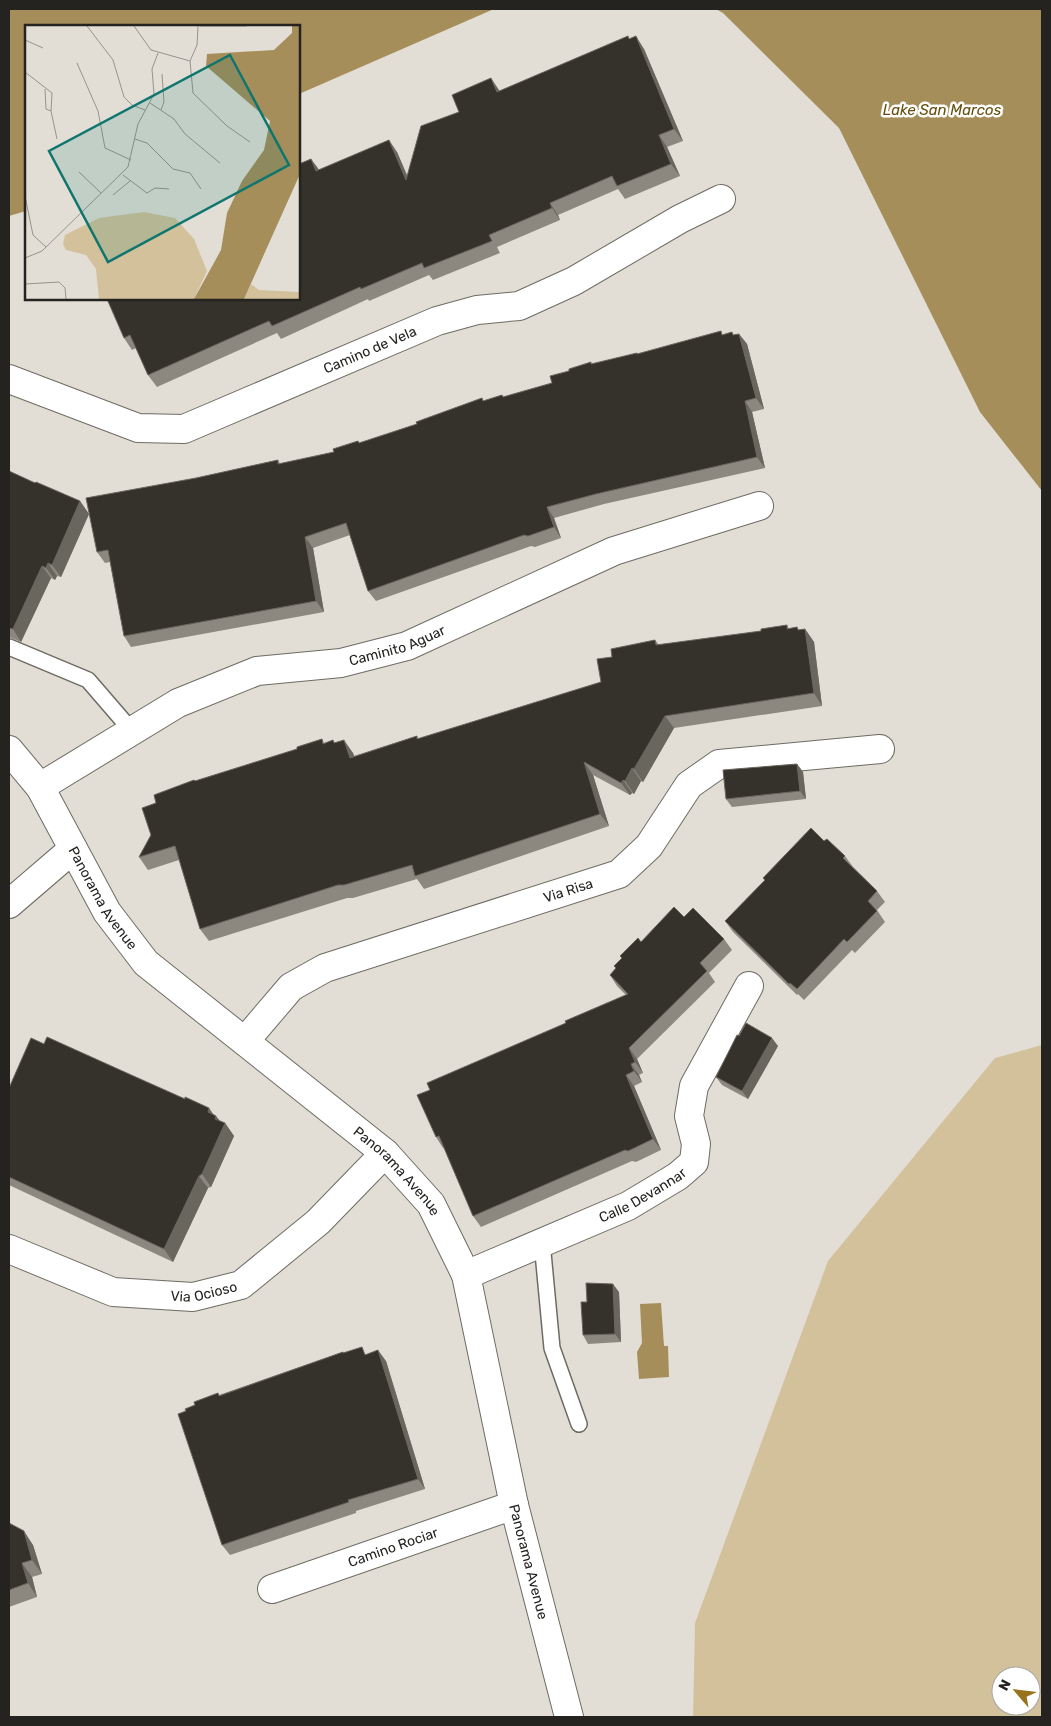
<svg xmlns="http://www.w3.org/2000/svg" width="1051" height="1726" viewBox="0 0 1051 1726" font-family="Rubik,sans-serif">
  <rect width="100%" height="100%" fill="#e2ded6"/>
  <!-- green -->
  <path fill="#d3c19c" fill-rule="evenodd" d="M1042 1045V1717H693L695 1623 828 1261 995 1058ZM1001 1676H1031V1706H1001Z"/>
  <!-- water -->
  <path fill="#a68e5b" d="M9 9H494L299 94V26H26V211L9 216Z
    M716 9H1042V491L980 412 839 128 723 13Z
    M661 1303 664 1346H668L669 1377 639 1379 637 1352 642 1343 640 1304Z"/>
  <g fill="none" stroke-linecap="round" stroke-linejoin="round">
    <!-- service casing -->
    <g stroke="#6e6b63" stroke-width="18">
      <path id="service" d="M9 647 88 680 132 731
        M542 1242 552 1348 579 1424"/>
    </g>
    <!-- minor casing -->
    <g stroke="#6e6b63" stroke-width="30">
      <g id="minor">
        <path id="s1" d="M9 379 138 428 184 429 437 321 477 310 519 306 574 281 680 219 721 199"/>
        <path id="s2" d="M9 750 40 787 107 912 146 963 385 1153 431 1204 466 1275 514 1505 569 1717"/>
        <path id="s3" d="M40 787 178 703 257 671 341 663 407 646 614 551 759 506"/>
        <path d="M9 904 73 849"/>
        <path id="s4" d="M245 1041 291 987 325 968 619 874 649 846 689 785 719 764 880 749"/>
        <path id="s5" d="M9 1249 113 1292 193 1297 241 1285 318 1222 385 1153"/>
        <path id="s6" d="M466 1275 628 1206 678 1176 694 1162 696 1144 689 1116 694 1086 749 986"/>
        <path id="s7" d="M272 1589 514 1505"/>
      </g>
    </g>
    <!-- service -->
    <use href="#service" stroke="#fff" stroke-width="15"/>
    <!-- minor -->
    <use href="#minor" stroke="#fff" stroke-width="28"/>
  </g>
  <!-- wall -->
  <path fill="#8c8880" d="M630 39 644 49 683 141 667 147 680 176 625 199 618 189 558 215 560 220 497 247 500 253 433 280 429 275 369 301 368 299 281 339 277 333 157 387 148 375 136 348 132 350 124 338 311 159 319 170 397 152 407 175 459 112 500 91Z
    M739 334 747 344 764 409 752 412 765 468 604 504 554 518 561 538 535 547 531 546 376 601 368 591 350 535 313 548 324 612 131 647 124 636 110 562 105 563 97 552 196 478 278 460 280 464 334 452 484 401 504 397 552 383 569 371 637 353 638 354 723 335H734Z
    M9 471 35 483 80 501 89 514 61 577 57 576 55 580 51 578 21 642 9 637Z
    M787 625 789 629 797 627 799 630 805 629 814 642 822 706 674 728 643 782 641 781 634 794 632 793 630 795 593 775 609 826 424 889 417 879 353 898H347L209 941 200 929 179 860 148 870 139 857 151 835 156 803 195 781 297 749 322 739 324 743 333 740 335 743 353 753 354 756 417 736 418 739 601 682 612 657 655 640 659 645 761 631Z
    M797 764 803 772 806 799 732 807 726 799Z
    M824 841 845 856 853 867 877 891 885 902 877 910 885 922 855 953 852 950 804 1000 798 994 797 995 733 932 725 921 765 881 763 878Z
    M684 917 724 939 732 950 709 973 715 982 637 1059 643 1073 639 1075 642 1082 634 1086 661 1150 636 1162 632 1161 481 1227 473 1216 444 1148H443L436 1137 430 1090 566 1023 626 995 617 986 610 975 616 969 614 966 641 942Z
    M739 1036 778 1046 748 1099 722 1085 716 1077Z
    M44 1044 213 1114 220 1121 225 1123 234 1136 211 1187 208 1188 173 1262 9 1185V1088Z
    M619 1292 621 1342 588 1344 583 1335 587 1302Z
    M343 1352 344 1353 367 1354 386 1361 425 1489 356 1511V1513L230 1555 222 1545 186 1411 195 1405 219 1395Z
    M9 1523 33 1545 42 1574 32 1577 37 1597 9 1607Z"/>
  <!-- shaded-wall -->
  <path fill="#69665e" d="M636 36 644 49 683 141 674 129Z
    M491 78 499 90 505 104 497 92Z
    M659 135 667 147 680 176 671 164Z
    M389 140 397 152 414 192 406 180Z
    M311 159 320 171H316Z
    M550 203 558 215 560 220 552 208Z
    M739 334 747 344 764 409 756 398Z
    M745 401 752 412 765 468 757 457Z
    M80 501 89 514 61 577 52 565Z
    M547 507 554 518 561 538 554 527Z
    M305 537 313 548 324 612 316 601Z
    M48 563 57 576 55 580 46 568Z
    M42 566 51 578 21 642 13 629Z
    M805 629 814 642 822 706 814 693Z
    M665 716 674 728 643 782 634 769Z
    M344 740 353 753 359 770 350 758Z
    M584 762 593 775 609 826 600 814Z
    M797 764 803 772 806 799 800 791Z
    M632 768 641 781 634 794 625 781Z
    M623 780 632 793 630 795 621 783Z
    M772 1038 778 1046 748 1099 742 1091Z
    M629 1048 637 1059 643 1073 635 1062Z
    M631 1064 639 1075 642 1082 634 1071Z
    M626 1075 634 1086 661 1150 653 1139Z
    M209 1108 216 1118V1116L224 1126 225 1123 234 1136 211 1187 202 1174 208 1112Z
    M199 1176 208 1188 173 1262 164 1249Z
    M613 1284 619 1292 621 1342 615 1334Z
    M378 1350 386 1361 425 1489 418 1479Z
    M24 1531 33 1545 42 1574 32 1560Z
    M22 1563 32 1577 37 1597 28 1583Z"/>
  <!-- building -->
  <path fill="#35322b" stroke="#69665e" d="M628 36 629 39 636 36 674 129 659 135 671 164 617 186 612 176 550 203 552 208 489 235 492 241 424 268 422 263 361 289 360 287 272 326 269 321 148 375 130 335 124 338 107 299H299V164L311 159 316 171 389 140 406 180 421 126 459 112 452 95 491 78 497 92Z
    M721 331 722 335 732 332 733 335 739 334 756 398 745 401 757 457 596 494 547 507 554 527 528 536 524 535 368 591 346 523 305 537 316 601 124 636 108 550 97 552 86 498 196 478 278 460V464L334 452 333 449 358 441 359 443 417 424 416 422 482 398 483 401 502 395 503 397 552 383 550 376 569 371V369L591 362V364L637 353V354Z
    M9 471 35 483 36 482 80 501 52 565 48 563 46 568 42 566 13 629 9 628Z
    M787 625V629L797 627 798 630 805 629 814 693 665 716 634 769 632 768 625 781 623 780 621 783 584 762 600 814 415 876 412 865 344 885H338L200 929 175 846 139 857 151 835 142 808 156 803 154 795 194 780 195 781 297 749V747L322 739 323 744 333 740 334 743 344 740 350 758 417 736V739L601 682 597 659 612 657 611 649 655 640 656 645 761 631V629Z
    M797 764 800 791 726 799 723 770Z
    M811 828 824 841 827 839 845 856 843 858 877 891 868 901 877 911 847 942 844 939 797 989 790 983 789 984 725 921 765 880 763 878Z
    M674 907 684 917 693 908 724 939 700 963 707 971 629 1048 635 1062 631 1064 634 1071 626 1075 653 1139 628 1151 625 1150 473 1216 439 1136 436 1137 417 1095 430 1090 427 1083 566 1023 565 1021 628 994 610 975 616 968 614 966 622 958 620 956 638 938 641 942Z
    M746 1023 772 1038 742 1091 716 1077 737 1035 739 1036Z
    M47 1037 129 1074 185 1099V1097L209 1108 208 1112 216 1116 215 1119 225 1123 202 1174 199 1176 164 1249 9 1177V1088L31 1038 44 1044Z
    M586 1283 613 1284 615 1334 583 1335 581 1302H587Z
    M362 1347 365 1355 378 1350 418 1479 348 1500 349 1502 222 1545 178 1414 186 1411 185 1409 195 1405 194 1402 218 1393 219 1396 343 1352V1353Z
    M9 1523 24 1531 32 1560 22 1563 28 1583 9 1590Z"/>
  <g text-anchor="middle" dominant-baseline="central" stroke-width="5" stroke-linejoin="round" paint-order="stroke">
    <!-- street labels -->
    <g font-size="14" fill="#252320" stroke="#fff">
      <text stroke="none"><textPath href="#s1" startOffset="386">Camino de Vela</textPath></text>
      <text stroke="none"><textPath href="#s3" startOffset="390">Caminito Aguar</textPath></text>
      <text stroke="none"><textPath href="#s4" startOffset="365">Via Risa</textPath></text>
      <text stroke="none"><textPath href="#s2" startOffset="176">Panorama Avenue</textPath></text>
      <text stroke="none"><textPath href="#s2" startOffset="581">Panorama Avenue</textPath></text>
      <text stroke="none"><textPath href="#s6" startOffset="194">Calle Devannar</textPath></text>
      <text stroke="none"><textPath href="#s5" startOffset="204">Via Ocioso</textPath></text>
      <text stroke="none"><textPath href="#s7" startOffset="128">Camino Rociar</textPath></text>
      <text stroke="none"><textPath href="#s2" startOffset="1001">Panorama Avenue</textPath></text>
    </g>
    <!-- water labels -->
    <g font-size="15" font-style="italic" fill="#674e0e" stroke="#fff">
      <text x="942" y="110">Lake San Marcos</text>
    </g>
  </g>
  <!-- overview -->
  <g transform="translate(25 25)">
    <rect width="275" height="275" fill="#e2ded6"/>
    <path d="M119 187 150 193 169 214 182 246 169 274H74L71 244 61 230 41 225 38 219 40 210 74 193ZM226 259 234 265 275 267V274H219Z" fill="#d3c19c"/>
    <path d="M267 1H275V149L219 274H169L196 225 202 188 217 156 239 125 245 96 181 41 182 29 249 25 267 8Z" fill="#a68e5b"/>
    <path fill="none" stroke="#96938d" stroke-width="1" d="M62 1 88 35 99 72 107 80 120 85M109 1 126 25 165 36M173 1 172 20 165 36 168 68 202 101 225 117M175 1H222M0 15 18 23M52 38 73 86 80 123 106 135M0 47 27 68 26 86 32 114M20 64 21 84 26 86M125 78 149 94 160 109 195 138M136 85 139 77 137 49M110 114 122 118 148 144 165 148 176 164M54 147 76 168M98 150 122 168 130 163 144 164M88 170 105 156M0 171 8 210 21 222M0 233 17 226 103 142 113 99 129 69 127 44 133 28M0 259 34 257 40 263 41 274"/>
    <path fill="#0f766e" fill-opacity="0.15" stroke="#0f766e" stroke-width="2.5" d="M205 30 264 140 83 237 24 126Z"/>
    <rect width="275" height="275" fill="none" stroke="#252320" stroke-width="2.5"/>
  </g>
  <!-- border -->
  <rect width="1051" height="1726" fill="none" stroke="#252320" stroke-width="20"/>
  <!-- north arrow -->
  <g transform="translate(1016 1691) rotate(298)"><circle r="24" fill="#ffffff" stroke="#a8a7a6"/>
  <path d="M0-4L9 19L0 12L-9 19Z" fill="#96731c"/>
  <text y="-8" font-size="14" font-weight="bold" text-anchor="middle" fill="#252320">N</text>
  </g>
</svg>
